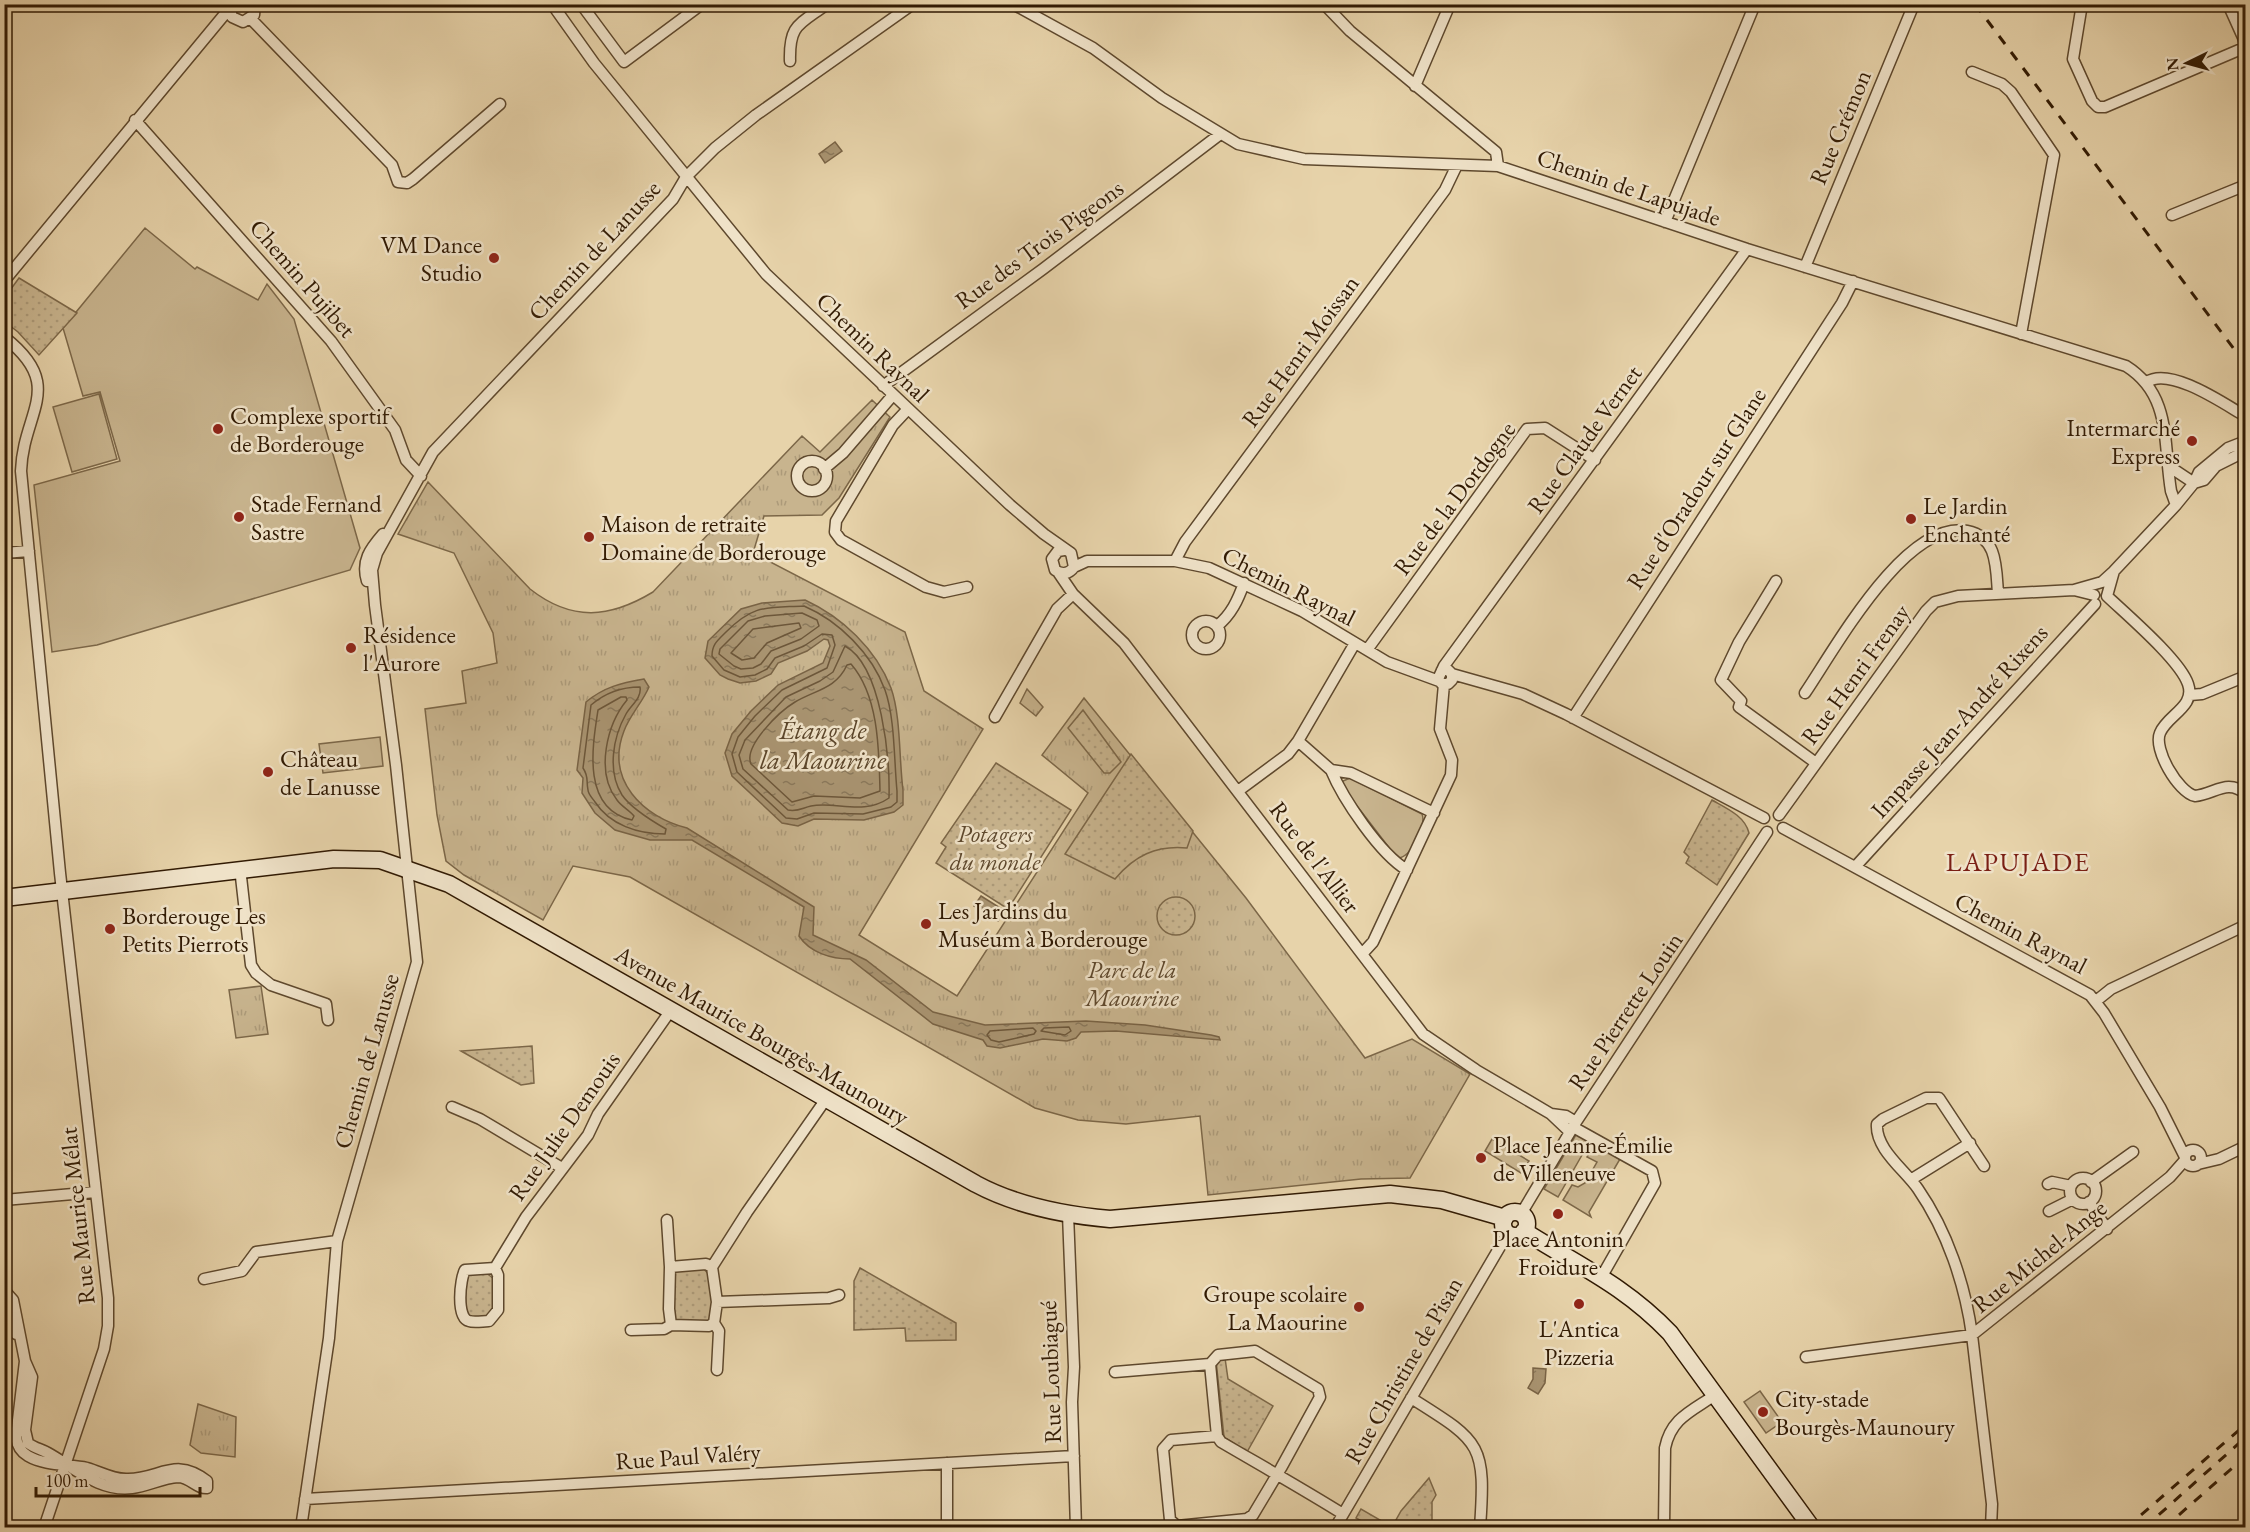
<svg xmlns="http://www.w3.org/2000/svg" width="2250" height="1532" viewBox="0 0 2250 1532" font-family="'EB Garamond',serif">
  <defs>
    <pattern id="park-tufts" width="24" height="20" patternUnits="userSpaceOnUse" patternTransform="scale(1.5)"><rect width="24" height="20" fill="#c8b48e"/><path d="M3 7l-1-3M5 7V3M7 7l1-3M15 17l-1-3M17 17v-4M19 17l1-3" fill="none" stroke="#ac9a79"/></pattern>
    <pattern id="garden-dots" width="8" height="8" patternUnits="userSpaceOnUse" patternTransform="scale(1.5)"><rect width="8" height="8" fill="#c8b48e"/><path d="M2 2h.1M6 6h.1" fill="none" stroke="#ac9a79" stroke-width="1.8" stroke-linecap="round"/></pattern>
    <pattern id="water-ripples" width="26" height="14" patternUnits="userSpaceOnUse" patternTransform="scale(1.5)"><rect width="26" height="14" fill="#a99471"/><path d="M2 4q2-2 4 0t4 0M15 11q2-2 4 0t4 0" fill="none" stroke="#8a785b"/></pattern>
  </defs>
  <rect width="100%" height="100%" fill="#e7d3aa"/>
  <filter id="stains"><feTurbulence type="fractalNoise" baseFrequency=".00333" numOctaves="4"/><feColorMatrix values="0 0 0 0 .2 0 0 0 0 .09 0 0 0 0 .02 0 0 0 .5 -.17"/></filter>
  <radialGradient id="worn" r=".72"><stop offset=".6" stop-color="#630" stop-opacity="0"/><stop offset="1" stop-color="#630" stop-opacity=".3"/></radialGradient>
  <!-- grass -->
  <path fill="#c8b48e" stroke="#7c6748" stroke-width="1.5" d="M145 228 195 269 197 267 258 300 267 284 294 319 360 548 350 570 97 645 52 652 34 485 120 461 100 392 83 396 63 328Z
    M99 394 117 459 72 472 53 407Z
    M380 737 383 766 323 773 319 744Z
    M1350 778 1422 814C1427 826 1411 859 1397 858L1344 789 1343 781Z
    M1577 1133 1590 1141 1558 1197 1544 1189Z
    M1492 1139 1529 1161 1521 1173 1485 1151Z
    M1595 1144 1620 1159 1589 1212 1591 1217 1563 1200 1572 1185 1578 1187 1585 1183 1597 1162 1587 1157Z
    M1760 1391 1782 1422 1766 1433 1744 1402Z"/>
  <!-- park -->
  <path fill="url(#park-tufts)" stroke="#7c6748" stroke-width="1.5" d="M872 400 890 417 839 498 822 515 764 516 753 553 905 632 924 691 983 729 859 935 957 996 1088 793 1042 755 1084 698 1246 898 1365 1058 1412 1039 1470 1074 1410 1178 1361 1179 1208 1195 1200 1116 1126 1124 1078 1120 1035 1108 630 877 573 866 543 920 464 875 446 861 437 815 425 709 466 703 462 671 497 663 493 633 454 553 398 534 428 482 530 589C572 622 610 618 653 592L802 436 820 452Z
    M1027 689 1043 707 1036 716 1020 703Z
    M261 986 268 1034 236 1038 229 990Z
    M198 1404 236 1417 235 1457 201 1453 190 1445Z"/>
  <!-- garden -->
  <path fill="url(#garden-dots)" stroke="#7c6748" stroke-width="1.5" d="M19 278 77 313 39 355 18 332 5 322V297Z
    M1083 710 1121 762 1110 773H1104L1068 728Z
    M1131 754 1193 831 1187 848C1156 845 1134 856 1115 879L1065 854Z
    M996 763 1071 810 1008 909 936 863 946 847 941 843Z
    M1712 800C1726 808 1745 816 1749 833L1717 885 1686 863 1689 857 1684 852Z
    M1157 916a19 19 0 1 1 38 0a19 19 0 1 1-38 0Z
    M532 1046 534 1083 521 1085 461 1051Z
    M703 1268 713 1279 711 1319 707 1322 673 1320 672 1276 677 1270Z
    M860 1268 956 1323V1340L906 1341 905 1328 854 1330V1281Z
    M485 1272 494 1279 493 1309 488 1316 470 1318 466 1313 465 1281 468 1274Z
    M1225 1358 1228 1379 1273 1406 1247 1452 1224 1437 1216 1360Z
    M1429 1478 1436 1495 1432 1502V1527H1372L1356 1518 1361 1509 1392 1527 1401 1511Z"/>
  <!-- water -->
  <path fill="url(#water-ripples)" stroke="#796345" stroke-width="1.5" d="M835 142 842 151 825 163 819 154Z
    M805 600C842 617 876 649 891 688 901 716 899 760 903 790V805L894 812 864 820 814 819 798 826 782 823 732 776 725 753 732 734 751 711 778 685 823 663 830 646 828 640 824 639 807 651 778 663 771 674 756 681 740 683 728 679 720 675 705 658 708 641 741 609 762 603Z
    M644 679 649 687C642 703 630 715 624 731 605 780 643 817 687 828L814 907 813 935 866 960 933 1012 985 1025 1086 1021 1145 1025 1211 1035 1219 1037 1220 1040 1116 1031 1081 1032 1076 1038 1067 1041 1043 1039 1000 1048 987 1046 983 1040 933 1024 850 959C832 959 810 953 799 936L804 907 692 840H650L615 830 595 813 582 793 583 778 577 770 586 702C604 687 621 683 644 679Z
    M981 896 1005 911 998 921 974 906Z
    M1533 1368 1546 1369 1545 1383 1538 1394 1528 1388 1533 1379Z"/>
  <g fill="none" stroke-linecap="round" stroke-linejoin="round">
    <!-- shore -->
    <path stroke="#6d573a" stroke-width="1.5" d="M804 606C839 621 872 654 885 690 895 718 894 761 897 791V802L891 807 863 814 814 813 797 819 786 818 737 772 732 754 738 737 755 716 782 690 827 668 835 645 832 635 822 634 804 646 775 658 767 669 755 675 740 677 731 673 724 670 712 656C712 644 718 640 726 632 754 604 766 608 804 606Z
      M802 613 817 620 819 626 801 639 771 651 761 664 753 668 741 669 734 666 719 654 720 649 748 621 765 616Z
      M799 623 801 628 767 643 754 658 742 660 731 653 753 629Z
      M845 646C882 666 890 759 889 798 863 816 836 801 811 806 802 808 798 812 788 810L743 769 739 755 745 740 786 697 820 681 833 672Z
      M847 665 851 664C879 696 879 751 880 791L860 798 814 796 792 802 751 764C743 746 780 711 795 702 815 690 836 689 847 665Z
      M640 687C642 698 631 705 626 714 613 737 607 771 622 795 631 808 652 821 666 829L665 834C638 834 610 825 595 802 593 799 588 794 588 790 586 780 589 777 583 768L591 705C605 693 622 687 640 687Z
      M621 697H626L627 700C607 724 595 772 617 800 621 806 629 810 634 816L632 820C582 809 592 748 598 710Z
      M1069 1027 1071 1031 1065 1035 1041 1031 1044 1028Z
      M1033 1028 1036 1031 1034 1034 999 1042 991 1040 987 1035 990 1031Z"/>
    <!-- street casing -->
    <g stroke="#5e482d" stroke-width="13">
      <path id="street" d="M552 4 594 63 766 274 1010 505 1044 534 1071 553 1074 567C1069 574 1062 575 1055 570L1052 559 1058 551 1064 550
        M581 4 624 62 702 4
        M1013 4 1093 48 1162 98 1238 144 1304 159 1498 166 1747 249 2126 366C2172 395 2163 443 2171 491L2176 505
        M1324 4 1350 31 1496 152 1498 166
        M2082 4 2073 59 2092 101 2098 107H2105L2246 47
        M2228 4 2246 44
        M229 5 232 17 243 22 254 15 255 4
        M251 19 392 165 398 182 407 183 413 179 500 104
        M790 61C789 24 799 25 827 4
        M1972 72 2002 84 2011 92 2054 155 2021 334
        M1415 86 1450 4
        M135 120 331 341 395 430 406 460 421 476
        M2172 215 2246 185
        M1665 222 1755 4
        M1805 267 1914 4
        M4 281 229 9
        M4 337C67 386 23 411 21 471L60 873 108 1298V1326L104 1349 44 1528
        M2147 382C2169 367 2220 401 2240 413
        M883 386 1043 269 1219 135
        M908 409 893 425 836 521 835 532 841 540 926 587 944 592 967 587
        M2168 460 2173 469 2194 483
        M797 476a15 15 0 1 1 30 0a15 15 0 1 1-30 0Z
        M824 469 843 453 893 395
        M2194 483 2204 480 2216 466 2246 451
        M4 553 29 551
        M1175 561 1185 542 1445 190 1457 165
        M1074 567 1087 561H1175L1209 568 1302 611 1387 662 1439 681
        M1058 572 1073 594 1124 643 1423 1034 1476 1070 1551 1114 1570 1132
        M367 581C361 561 370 549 383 534
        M1776 581 1739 642 1721 680 1741 701 1739 707 1816 763
        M2074 590 2102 582 2113 572
        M2107 596C2127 615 2180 660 2188 684 2196 707 2167 715 2160 733 2153 749 2178 792 2195 796 2215 794 2227 778 2246 794
        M2107 596 2114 571 2176 505 2194 483 2199 472 2228 448 2246 441
        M1192 635a14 14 0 1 1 28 0a14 14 0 1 1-28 0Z
        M1217 626C1231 615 1238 600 1244 583
        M1367 650 1527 429 1545 428 1595 460
        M1442 670H1448L1452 674V680L1448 684H1442L1438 679 1444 666 1747 249
        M1452 674 1523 694 1566 714 1764 818
        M1805 693C1835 649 1905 520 1967 531 1998 537 1996 568 1998 594
        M2190 695 2202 694 2246 676
        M995 717 1057 609 1073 594
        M1573 718 1842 303 1853 281
        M1298 741 1331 770 1351 773 1434 813
        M1331 770C1343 799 1380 854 1407 870
        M1238 791 1288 754 1298 741 1355 643
        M1779 815 1926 611 1935 602 1958 596 2074 590 2094 595
        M1783 828 2090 995 2104 1013 2160 1107 2185 1157
        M1855 867 2095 604
        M240 868 251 965 256 973 271 985 326 1004 328 1020
        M1362 954 1373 942 1451 775 1452 760 1440 729 1444 684
        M2096 1001 2111 989 2246 925
        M452 1107 480 1119 562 1168
        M1551 1114 1566 1116 1576 1122
        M1573 1127 1652 1171 1655 1183 1602 1276
        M2185 1158a8 8 0 1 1 16 0a8 8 0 1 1-16 0Z
        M2198 1164 2219 1159 2246 1146
        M2070 1191a13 13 0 1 1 26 0a13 13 0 1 1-26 0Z
        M1912 1179 1970 1143
        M2091 1182 2133 1152
        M2048 1184 2052 1182 2071 1186
        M4 1200 96 1192
        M2089 1202 2107 1229
        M2049 1211 2073 1199
        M1068 1214 1074 1367 1072 1402 1076 1528
        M1521 1214 1576 1122 1767 832
        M667 1220 670 1267
        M712 1267 706 1264 670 1267 669 1309 671 1325 709 1326 714 1323 717 1302 712 1267 747 1212 826 1099
        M495 1268 498 1275V1310L489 1321C483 1321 474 1323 469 1321 456 1318 460 1279 465 1270L495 1268 526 1217 588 1135 598 1114 671 1010
        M204 1279 242 1271 256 1252 337 1241
        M4 1290 13 1300 25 1361 32 1377 25 1430 28 1443C34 1448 41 1449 48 1453 75 1468 99 1492 132 1488 148 1486 162 1478 178 1477 190 1477 197 1489 207 1488V1481C175 1456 160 1479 128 1479 113 1480 101 1472 87 1468 69 1464 45 1466 28 1456 21 1452 17 1445 16 1437L25 1361
        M717 1302 829 1298 839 1295
        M4 1303 16 1334
        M714 1323 719 1331 717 1370
        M631 1330 664 1329 671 1325
        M1806 1357 1972 1335C1965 1284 1947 1231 1918 1189 1905 1170 1875 1149 1877 1124L1883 1119 1926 1098H1939L1984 1166
        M1115 1372 1210 1364
        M1411 1398C1481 1442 1486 1443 1480 1528
        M1217 1436 1171 1440 1163 1449 1170 1520 1177 1526 1247 1519 1253 1515 1281 1468 1320 1397 1318 1389 1255 1351 1218 1355 1210 1364 1217 1436 1221 1442C1262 1466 1303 1489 1343 1514
        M947 1463V1528
        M305 1499 1074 1456
        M301 1528 329 1338 337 1241 417 962 396 765 375 605 372 570 377 553 433 452 673 199 686 177 715 148 756 115 913 4
        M1335 1528 1508 1233
        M1664 1528 1665 1448C1671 1418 1692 1411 1715 1395
        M1991 1528 1992 1504 1972 1335 2170 1177 2185 1160"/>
    </g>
    <!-- secondary casing -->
    <g stroke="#311a03" stroke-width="19">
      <path id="secondary" d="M4 898 334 859 380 860 449 884 976 1184C1017 1206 1064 1215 1110 1219L1390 1194 1442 1200 1505 1218
        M1503 1224a12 12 0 1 1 24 0a12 12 0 1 1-24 0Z
        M1524 1231C1579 1266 1624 1285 1670 1333L1812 1528"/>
    </g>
    <!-- street -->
    <use href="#street" stroke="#efe2c8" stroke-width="10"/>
    <!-- secondary -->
    <use href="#secondary" stroke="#efe2c8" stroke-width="16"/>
    <!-- rail -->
    <path stroke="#311a03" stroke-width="3" stroke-dasharray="10 10" stroke-linecap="butt" d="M1975 4 2246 365
      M2126 1528 2246 1424
      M2144 1528 2246 1437
      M2164 1528 2246 1456"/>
  </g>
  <!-- markers -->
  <g fill="#8f2418" stroke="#efe2c8" stroke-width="2">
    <circle cx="494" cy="258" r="6"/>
    <circle cx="218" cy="429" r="6"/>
    <circle cx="2192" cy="441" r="6"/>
    <circle cx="239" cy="517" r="6"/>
    <circle cx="1911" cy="519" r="6"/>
    <circle cx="589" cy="537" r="6"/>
    <circle cx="351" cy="648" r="6"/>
    <circle cx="268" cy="772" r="6"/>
    <circle cx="926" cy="924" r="6"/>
    <circle cx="110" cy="929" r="6"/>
    <circle cx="1481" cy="1158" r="6"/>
    <circle cx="1558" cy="1214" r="6"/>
    <circle cx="1579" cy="1304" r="6"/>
    <circle cx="1359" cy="1307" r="6"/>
    <circle cx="1763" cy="1412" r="6"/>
  </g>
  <g text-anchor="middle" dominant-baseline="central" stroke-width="5" stroke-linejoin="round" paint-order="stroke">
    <!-- street labels -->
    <g font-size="24" fill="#311a03" stroke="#efe2c8">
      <text transform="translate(1840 127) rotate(-67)">Rue Crémon</text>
      <text transform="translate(1629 187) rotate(19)">Chemin de Lapujade</text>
      <text transform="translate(1039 244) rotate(-36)">Rue des Trois Pigeons</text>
      <text transform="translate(594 250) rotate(-47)">Chemin de Lanusse</text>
      <text transform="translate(303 278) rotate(49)">Chemin Pujibet</text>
      <text transform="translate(873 347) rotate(44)">Chemin Raynal</text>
      <text transform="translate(1300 351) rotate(-54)">Rue Henri Moissan</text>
      <text transform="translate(1584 439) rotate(-54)">Rue Claude Vernet</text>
      <text transform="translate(1696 488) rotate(-57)">Rue d'Oradour sur Glane</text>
      <text transform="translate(1454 498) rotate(-53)">Rue de la Dordogne</text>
      <text transform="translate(1289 586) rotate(27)">Chemin Raynal</text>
      <text transform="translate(1855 674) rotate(-54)">Rue Henri Frenay</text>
      <text transform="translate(1959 721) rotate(-48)">Impasse Jean-André Rixens</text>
      <text transform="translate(1315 857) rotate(53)">Rue de l'Allier</text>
      <text transform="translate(2021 933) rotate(28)">Chemin Raynal</text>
      <text transform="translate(1625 1011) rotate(-56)">Rue Pierrette Louin</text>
      <text transform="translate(762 1035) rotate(30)">Avenue Maurice Bourgès-Maunoury</text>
      <text transform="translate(366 1061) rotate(-74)">Chemin de Lanusse</text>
      <text transform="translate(564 1126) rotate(-55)">Rue Julie Demouis</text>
      <text transform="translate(77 1216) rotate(-96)">Rue Maurice Mélat</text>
      <text transform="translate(2039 1256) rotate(-39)">Rue Michel-Ange</text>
      <text transform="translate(1403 1370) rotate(-60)">Rue Christine de Pisan</text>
      <text transform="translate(1050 1372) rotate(-92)">Rue Loubiagué</text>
      <text transform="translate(688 1456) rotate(-4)">Rue Paul Valéry</text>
    </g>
    <!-- poi labels -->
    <g font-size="24" fill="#311a03" stroke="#efe2c8" text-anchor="start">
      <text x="482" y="244" text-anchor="end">VM Dance<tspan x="482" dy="28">Studio</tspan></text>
      <text x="230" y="415">Complexe sportif<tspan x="230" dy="28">de Borderouge</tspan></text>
      <text x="2180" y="427" text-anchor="end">Intermarché<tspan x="2180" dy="28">Express</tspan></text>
      <text x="251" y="503">Stade Fernand<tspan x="251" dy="28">Sastre</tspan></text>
      <text x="1923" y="505">Le Jardin<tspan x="1923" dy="28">Enchanté</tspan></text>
      <text x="601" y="523">Maison de retraite<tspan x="601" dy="28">Domaine de Borderouge</tspan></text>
      <text x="363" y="634">Résidence<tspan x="363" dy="28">l'Aurore</tspan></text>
      <text x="280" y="758">Château<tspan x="280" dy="28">de Lanusse</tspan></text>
      <text x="938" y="910">Les Jardins du<tspan x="938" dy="28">Muséum à Borderouge</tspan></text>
      <text x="122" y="915">Borderouge Les<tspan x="122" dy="28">Petits Pierrots</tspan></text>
      <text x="1493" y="1144">Place Jeanne-Émilie<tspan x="1493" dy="28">de Villeneuve</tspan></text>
      <text x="1558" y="1238" text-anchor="middle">Place Antonin<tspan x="1558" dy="28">Froidure</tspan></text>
      <text x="1347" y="1293" text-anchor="end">Groupe scolaire<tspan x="1347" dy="28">La Maourine</tspan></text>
      <text x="1579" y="1328" text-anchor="middle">L'Antica<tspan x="1579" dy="28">Pizzeria</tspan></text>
      <text x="1775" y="1398">City-stade<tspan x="1775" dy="28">Bourgès-Maunoury</tspan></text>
    </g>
    <!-- park labels -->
    <g font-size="24" font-style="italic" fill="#5e482d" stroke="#efe2c8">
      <text x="995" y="833">Potagers<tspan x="995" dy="28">du monde</tspan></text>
      <text x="1132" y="969">Parc de la<tspan x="1132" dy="28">Maourine</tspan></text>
    </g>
    <!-- water labels -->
    <g font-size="26" font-style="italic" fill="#5b452a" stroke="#efe2c8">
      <text x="823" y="730">Étang de<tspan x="823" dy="30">la Maourine</tspan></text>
    </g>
    <!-- quarter labels -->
    <g font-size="27" letter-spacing="1.5" fill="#7a1f14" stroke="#efe2c8">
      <text x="2018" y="861">LAPUJADE</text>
    </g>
  </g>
  <!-- margin -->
  <rect width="2250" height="1532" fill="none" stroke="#e7d3aa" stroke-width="24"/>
  <rect x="6" y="6" width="2238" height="1520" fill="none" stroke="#311a03" stroke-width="3"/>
  <rect x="12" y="12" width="2226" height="1508" fill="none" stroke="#311a03" stroke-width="1.5"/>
  <!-- north arrow -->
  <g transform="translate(2187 63) rotate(265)" stroke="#efe2c8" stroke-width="4.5" paint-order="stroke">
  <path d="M0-4.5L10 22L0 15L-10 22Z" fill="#311a03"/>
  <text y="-9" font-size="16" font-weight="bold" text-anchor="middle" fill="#311a03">N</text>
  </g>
  <!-- scale -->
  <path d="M36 1487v9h164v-9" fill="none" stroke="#311a03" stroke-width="3"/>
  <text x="45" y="1487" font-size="18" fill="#311a03" stroke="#efe2c8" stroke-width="4.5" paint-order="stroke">100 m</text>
  <rect width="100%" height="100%" filter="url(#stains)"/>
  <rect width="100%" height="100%" fill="url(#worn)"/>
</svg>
